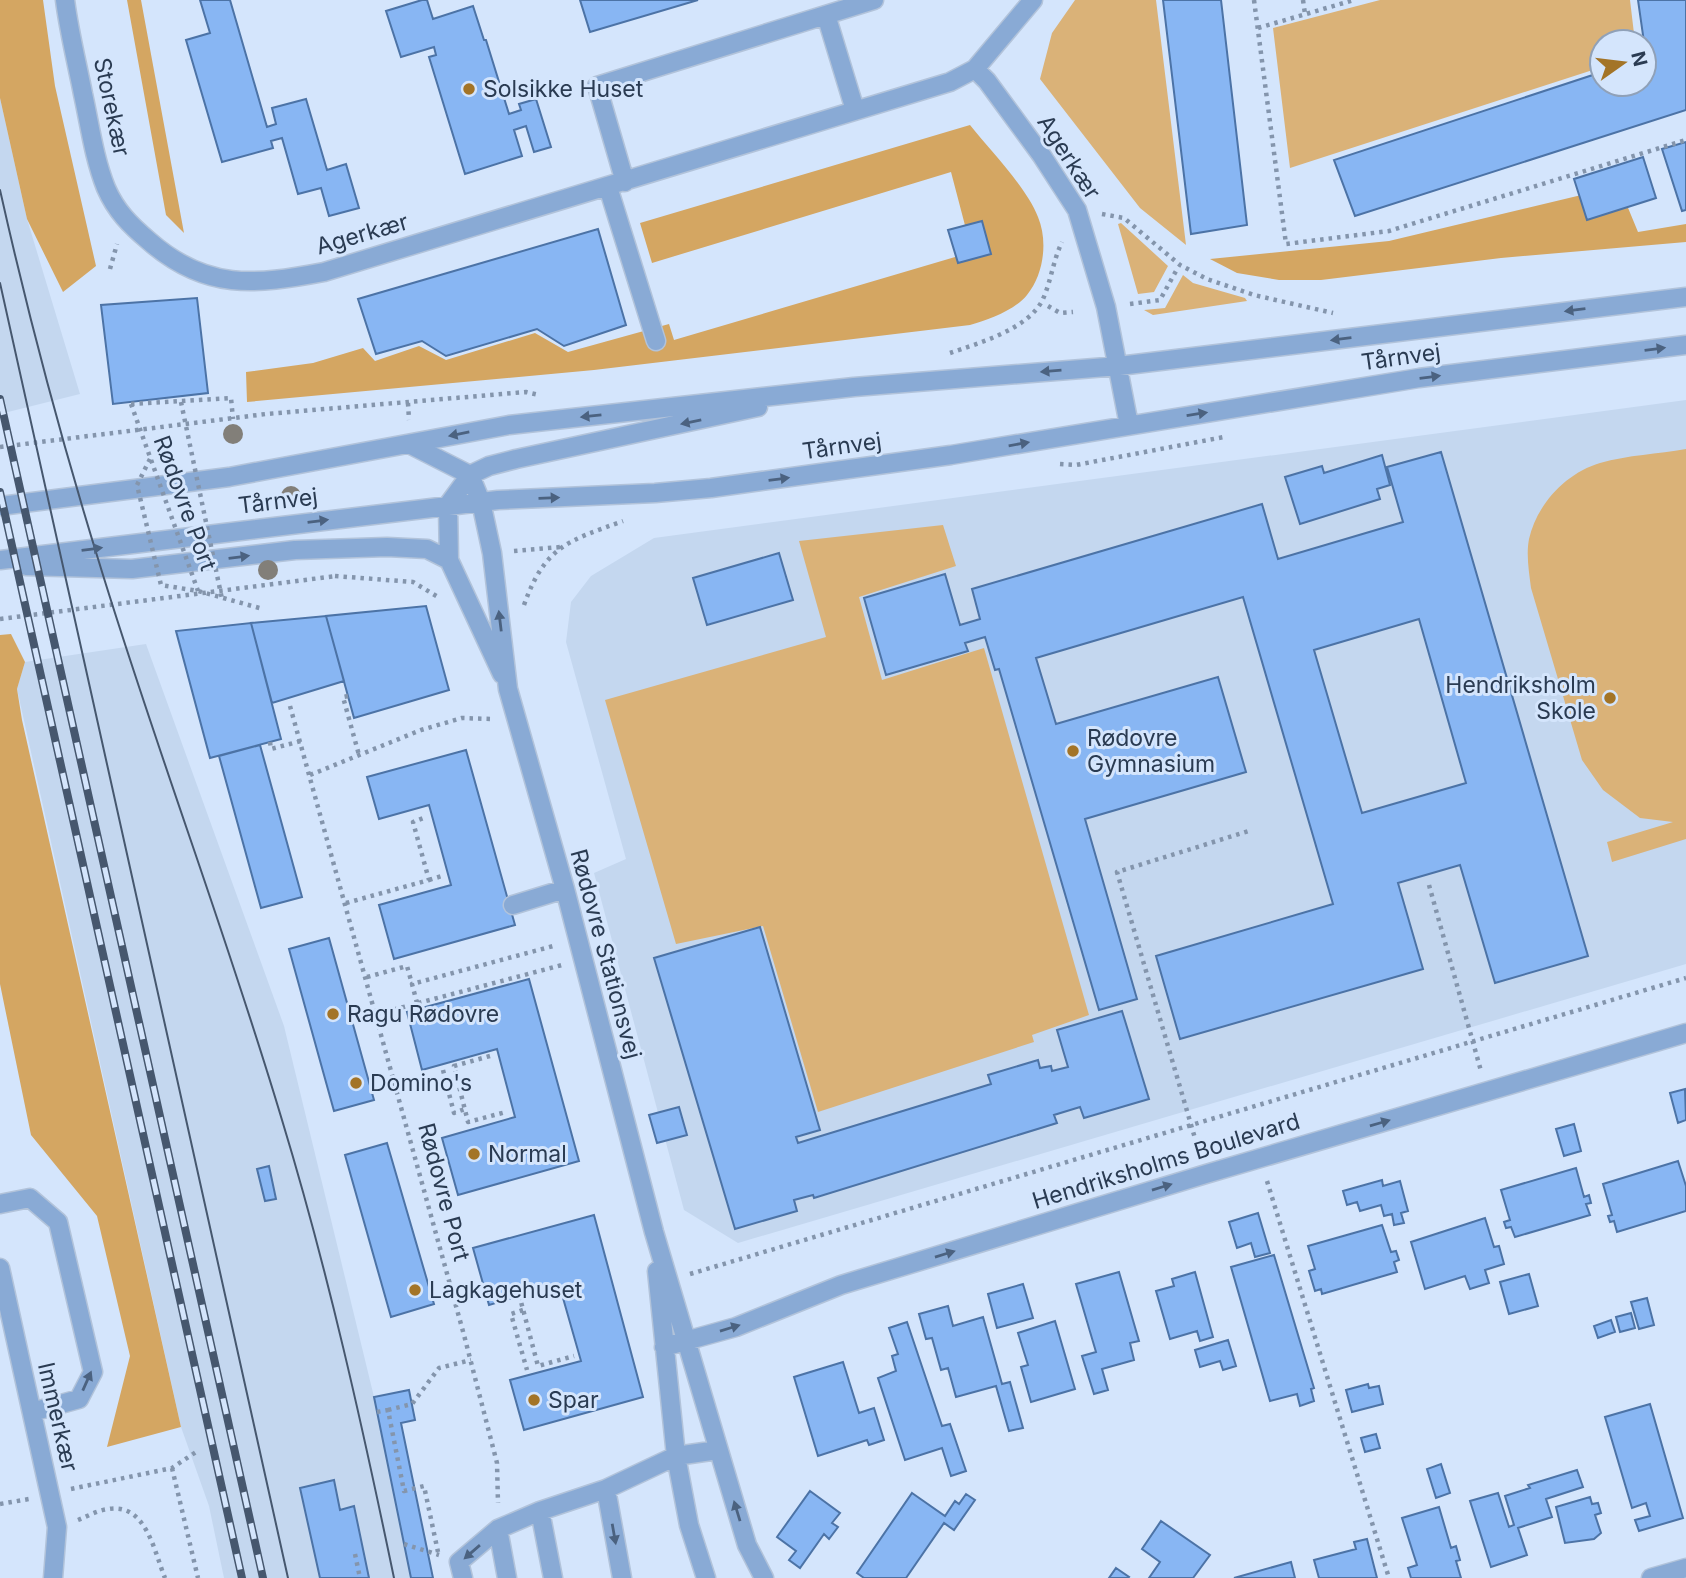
<svg xmlns="http://www.w3.org/2000/svg" width="1686" height="1578" viewBox="0 0 1686 1578" font-family="Inter,sans-serif">
  <rect width="100%" height="100%" fill="#d4e5fc"/>
  <!-- built -->
  <path fill="#c4d7ef" d="M0 98 27 219 80 394 0 414Z
    M1686 400V964L738 1243 684 1210 594 873 626 859 566 642 571 602 591 576 654 538Z
    M146 644 284 1026 374 1397 411 1578H224L209 1506 181 1427 17 689 25 662Z"/>
  <!-- green -->
  <path fill="#dab278" d="M1075 0H1156L1186 245 1140 208 1040 79 1052 33Z
    M1380 0H1630L1635 42H1602V67L1290 168 1273 28Z
    M1121 223 1168 266 1154 292 1138 294 1118 224Z
    M1183 275 1193 283 1245 298 1247 301 1153 315 1144 310 1165 308Z
    M1686 449V839L1612 862 1607 842 1673 822 1640 818 1603 790 1582 760 1531 588C1529 572 1526 555 1529 539 1537 504 1566 473 1600 463 1628 455 1658 454 1686 449Z
    M943 525 956 566 859 597 882 680 984 648 1089 1015 1032 1035 1034 1042 818 1112 763 926 676 944 605 700 826 637 799 541Z"/>
  <!-- forest -->
  <path fill="#d4a662" d="M0 0H43L55 86 96 266 63 292 27 219 0 98Z
    M127 0H141L184 233 166 215Z
    M970 125C990 150 1027 188 1038 217 1048 241 1044 274 1027 295 1015 310 989 320 970 325L594 370 247 402 246 372 313 363 363 348 375 361 419 346 446 360 535 333 568 352 669 324 674 340 972 252 951 172 652 263 640 223Z
    M1619 186 1638 232 1686 224V242L1501 258 1321 280H1279L1237 273 1210 259 1389 241Z
    M11 634 25 662 17 689 22 720 181 1427 107 1447 130 1356 97 1216 31 1135 0 984V635Z"/>
  <!-- building -->
  <path fill="#88b6f3" stroke="#4c73a6" stroke-width="2" fill-rule="evenodd" d="M200 0H230L267 127 276 124 272 108 306 99 327 170 346 164 359 208 329 216 321 188 298 194 282 138 271 141 273 148 222 162 186 40 210 33Z
    M422 0H427L433 19 473 6 484 40H486L509 114 521 110 519 104 536 99 551 147 534 152 526 126 514 130 522 156 465 174 429 57 436 55 434 47 401 57 386 11Z
    M580 0H698L590 32Z
    M1163 0H1221L1247 225 1191 234Z
    M1638 0H1686V110L1355 216 1334 160 1602 72V84H1644V42Z
    M1686 142V210L1682 211 1662 149Z
    M1643 157 1656 198 1587 220 1574 179Z
    M982 221 991 254 958 263 948 230Z
    M598 229 626 325 564 346 537 329 446 356 422 341 376 354 358 299Z
    M197 298 208 393 113 404 101 305Z
    M1441 452 1588 956 1495 983 1460 865 1398 883 1423 969 1180 1039 1156 956 1333 904 1243 597 1036 658 1056 724 1218 677 1246 772 1085 819 1137 999 1099 1010 999 669 995 670 985 637 965 643 968 651 886 675 864 598 945 574 960 625 980 619 972 589 1262 504 1278 559 1403 522 1387 467ZM1419 619 1466 783 1362 813 1314 650Z
    M1382 455 1390 485 1377 489 1380 499 1300 524 1285 477 1322 466 1324 473Z
    M779 553 793 600 707 625 693 578Z
    M426 606 449 690 354 718 326 616Z
    M326 616 344 681 272 703 251 623Z
    M251 623 281 739 210 758 176 631Z
    M260 745 302 897 261 908 219 756Z
    M466 750 515 925 394 959 379 905 451 885 429 805 379 819 367 777Z
    M760 927 820 1130 796 1137 798 1143 991 1084 988 1075 1038 1060 1040 1068 1051 1066 1052 1071 1068 1067 1057 1030 1122 1011 1149 1099 1084 1118 1080 1107 1054 1115 1057 1123 814 1198 813 1195 794 1200 797 1211 735 1229 654 958Z
    M329 938 374 1100 334 1111 289 949Z
    M529 979 579 1161 458 1195 442 1138 515 1117 497 1049 422 1070 407 1012Z
    M1685 1089 1686 1120 1678 1123 1670 1093Z
    M679 1107 687 1135 657 1143 649 1115Z
    M1574 1124 1581 1151 1564 1156 1556 1129Z
    M387 1143 434 1304 391 1317 345 1155Z
    M1678 1161 1686 1186V1211L1617 1232 1614 1221 1610 1222 1608 1216 1612 1215 1603 1184Z
    M269 1166 276 1199 265 1201 257 1169Z
    M1576 1168 1584 1197 1589 1195 1591 1203 1586 1204 1590 1215 1515 1237 1511 1227 1506 1228 1504 1222 1510 1220 1501 1190Z
    M1382 1180 1383 1186 1400 1181 1408 1211 1401 1213 1404 1223 1394 1225 1392 1214 1384 1216 1381 1205 1360 1211 1357 1202 1347 1205 1343 1191Z
    M1258 1213 1270 1253 1255 1257 1251 1243 1237 1248 1229 1222Z
    M594 1215 643 1397 524 1430 510 1380 581 1361 559 1284 489 1305 473 1248Z
    M1485 1218 1494 1247 1499 1246 1504 1264 1485 1270 1489 1283 1470 1289 1465 1276 1425 1289 1411 1242Z
    M1382 1225 1391 1252 1396 1251 1399 1260 1394 1262 1397 1272 1322 1294 1321 1289 1315 1291 1309 1271 1315 1269 1308 1246Z
    M1274 1255 1314 1388 1311 1389 1314 1401 1300 1406 1297 1394 1270 1401 1231 1267Z
    M1119 1272 1139 1341 1130 1343 1134 1360 1102 1369 1108 1390 1094 1394 1082 1356 1096 1352 1076 1284Z
    M1195 1272 1213 1337 1200 1341 1197 1331 1170 1339 1156 1291 1174 1286 1172 1279Z
    M1529 1274 1538 1306 1509 1314 1500 1282Z
    M1023 1284 1033 1318 997 1328 988 1294Z
    M1647 1298 1654 1325 1639 1329 1631 1302Z
    M948 1306 953 1326 983 1317 1002 1384 1010 1382 1023 1428 1009 1431 996 1386 956 1397 948 1368 941 1370 932 1338 926 1339 919 1314Z
    M1631 1313 1635 1328 1620 1332 1616 1317Z
    M1611 1320 1615 1332 1598 1338 1594 1326Z
    M1055 1321 1075 1389 1031 1402 1021 1367 1028 1365 1018 1333Z
    M907 1322 942 1426 950 1424 966 1471 951 1476 942 1448 905 1460 878 1378 896 1371 892 1356 898 1354 889 1328Z
    M1228 1340 1236 1366 1223 1370 1220 1361 1200 1367 1195 1350Z
    M843 1362 859 1413 874 1408 884 1440 869 1445 867 1440 818 1456 794 1377Z
    M1368 1384 1369 1388 1379 1386 1383 1404 1352 1412 1346 1390Z
    M409 1390 415 1420 401 1423 433 1578H411L374 1397Z
    M1650 1404 1683 1518 1639 1531 1635 1520 1650 1516 1646 1503 1632 1508 1605 1417Z
    M1376 1434 1380 1448 1365 1452 1361 1438Z
    M1441 1464 1450 1493 1436 1498 1427 1469Z
    M1577 1470 1583 1487 1546 1499 1552 1517 1518 1528 1527 1555 1491 1567 1470 1501 1498 1493 1509 1527 1514 1525 1505 1496 1530 1488 1528 1485Z
    M334 1480 340 1510 354 1506 369 1578H320L300 1488Z
    M810 1491 840 1513 832 1523 838 1527 829 1539 824 1534 800 1568 789 1560 796 1551 777 1537Z
    M912 1493 945 1516 955 1501 959 1504 966 1494 975 1500 954 1530 944 1523 906 1578H864L857 1573Z
    M1590 1497 1592 1504 1598 1503 1601 1513 1595 1515 1601 1533 1594 1539 1565 1543 1556 1507Z
    M1439 1507 1451 1548 1456 1546 1460 1560 1456 1561 1461 1578H1411L1408 1568 1417 1565 1402 1518Z
    M1161 1521 1210 1555 1193 1578H1149L1160 1562 1142 1549Z
    M1367 1539 1377 1578H1319L1314 1560 1356 1549 1354 1542Z
    M1291 1562 1295 1578H1234Z
    M1116 1568 1129 1577 1128 1578H1109Z"/>
  <g fill="none" stroke-linecap="round" stroke-linejoin="round">
    <!-- minor casing -->
    <g stroke="#b2c3da" stroke-width="21">
      <path id="minor" d="M65 0C69 32 77 63 83 94 90 126 94 158 106 188 116 211 130 225 149 241 206 291 255 285 324 272L950 82 975 69 1033 0
        M826 15 855 110
        M975 69 987 81 1042 156 1077 210 1106 307 1129 425
        M625 182 597 86 874 0
        M608 187 656 341
        M409 444 470 475 481 502 492 553 508 689 565 889 654 1232 747 1545 764 1578
        M0 506 229 477 509 425 854 387 1119 366 1686 297
        M0 560 498 500 655 493 711 488 951 455 1419 378 1686 345
        M26 566 132 569 295 550 387 547 427 549 449 560
        M502 674 449 560 448 505 470 475 489 466 516 459 758 407
        M513 905 565 889
        M0 1204 30 1198 58 1222 93 1372 79 1399 32 1412
        M0 1268 57 1527 53 1578
        M657 1271 676 1456 689 1525 706 1578
        M664 1347 736 1327 841 1285 1206 1174 1686 1033
        M606 1489 622 1578
        M540 1511 553 1578
        M498 1529 507 1578
        M463 1578 459 1562 498 1529 540 1511 606 1489 676 1456 718 1450
        M1651 1578 1686 1568"/>
    </g>
    <!-- path -->
    <path stroke="#8495ac" stroke-width="4.5" stroke-dasharray="3.5 5" stroke-linecap="butt" d="M1254 0 1286 244 1389 231 1686 140
      M1303 0 1305 14
      M1258 28 1354 0
      M1102 214 1124 218 1180 265 1207 279 1254 295 1333 313
      M110 269 117 244
      M1130 304 1160 300 1176 271
      M1048 306 1060 313 1073 312
      M950 353C979 343 1029 329 1043 299 1051 281 1053 261 1062 242
      M408 403 409 420
      M131 404 231 398 233 419
      M0 447 266 414 526 392 539 395
      M1060 464 1076 465 1224 437
      M514 551 561 547
      M335 576 413 582 438 597
      M524 605C545 546 568 541 623 521
      M0 619 336 576
      M348 696 343 697 359 755
      M290 706 464 1335 497 1463 498 1503
      M270 742 271 749 301 741
      M310 775 421 730 462 718 491 719
      M429 880 442 876
      M1429 885 1481 1071
      M346 903 429 880 413 822 426 817
      M367 977 407 966 412 984
      M417 1003 412 984 557 945
      M377 1014 562 965
      M490 1056 454 1066 468 1122 506 1112
      M443 1070 454 1113 465 1109
      M1199 1152 1117 872 1252 830
      M1267 1181 1389 1578
      M690 1274 1686 978
      M556 1288 520 1298 538 1366 574 1356
      M523 1310 511 1314 527 1370
      M388 1410 412 1404 439 1368 471 1360
      M377 1412 388 1410 404 1491 424 1486 438 1552
      M172 1468 198 1578
      M71 1489 172 1468 196 1452
      M0 1504 29 1499
      M78 1520C88 1516 98 1510 109 1509 146 1503 154 1551 165 1578
      M404 1544 439 1555
      M355 1554 360 1578"/>
    <!-- minor -->
    <use href="#minor" stroke="#89aad5" stroke-width="18"/>
    <!-- tram -->
    <path stroke="#46576e" stroke-width="2" d="M0 190C28 315 61 439 99 562 156 749 226 932 282 1120 328 1271 362 1424 394 1578
      M0 283 288 1578"/>
    <!-- rail casing -->
    <g stroke="#46576e" stroke-width="8">
      <path id="rail" d="M0 399 263 1578
        M0 492 242 1578"/>
    </g>
    <!-- rail -->
    <use href="#rail" stroke="#d4e5fc" stroke-width="5" stroke-dasharray="16" stroke-linecap="butt"/>
    <!-- path-bridge -->
    <path stroke="#8495ac" stroke-width="4.5" stroke-dasharray="3.5 5" stroke-linecap="butt" d="M181 402 222 599
      M131 404 198 591
      M150 459 137 485 161 585 198 591 263 609"/>
  </g>
  <!-- trees -->
  <g fill="#827f79">
    <circle cx="233" cy="434" r="10"/>
    <circle cx="291" cy="496" r="10"/>
    <circle cx="268" cy="570" r="10"/>
  </g>
  <!-- one-way arrows -->
  <defs><path id="oneway-solid" d="M-6-.8H1V-3.2L6.5 0L1 3.2V.8H-6Z" transform="scale(1.75)"/></defs>
  <g fill="#4b6280">
    <use href="#oneway-solid" transform="translate(1575 310) rotate(173)"/>
    <use href="#oneway-solid" transform="translate(1341 339) rotate(173)"/>
    <use href="#oneway-solid" transform="translate(1655 349) rotate(-7)"/>
    <use href="#oneway-solid" transform="translate(1051 371) rotate(175)"/>
    <use href="#oneway-solid" transform="translate(1430 377) rotate(-7)"/>
    <use href="#oneway-solid" transform="translate(1197 414) rotate(-9)"/>
    <use href="#oneway-solid" transform="translate(591 416) rotate(174)"/>
    <use href="#oneway-solid" transform="translate(691 422) rotate(168)"/>
    <use href="#oneway-solid" transform="translate(459 434) rotate(169)"/>
    <use href="#oneway-solid" transform="translate(1019 444) rotate(-10)"/>
    <use href="#oneway-solid" transform="translate(779 479) rotate(-7)"/>
    <use href="#oneway-solid" transform="translate(549 498) rotate(-2)"/>
    <use href="#oneway-solid" transform="translate(318 521) rotate(-7)"/>
    <use href="#oneway-solid" transform="translate(92 549) rotate(-7)"/>
    <use href="#oneway-solid" transform="translate(239 557) rotate(-7)"/>
    <use href="#oneway-solid" transform="translate(500 621) rotate(-97)"/>
    <use href="#oneway-solid" transform="translate(1380 1123) rotate(-16)"/>
    <use href="#oneway-solid" transform="translate(1162 1187) rotate(-17)"/>
    <use href="#oneway-solid" transform="translate(945 1254) rotate(-17)"/>
    <use href="#oneway-solid" transform="translate(730 1328) rotate(-17)"/>
    <use href="#oneway-solid" transform="translate(87 1381) rotate(-66)"/>
    <use href="#oneway-solid" transform="translate(737 1511) rotate(-107)"/>
    <use href="#oneway-solid" transform="translate(614 1534) rotate(80)"/>
    <use href="#oneway-solid" transform="translate(472 1552) rotate(139)"/>
  </g>
  <!-- markers -->
  <g fill="#a37427" stroke="#d4e5fc" stroke-width="2.5">
    <circle cx="469" cy="89" r="7"/>
    <circle cx="1610" cy="698" r="7"/>
    <circle cx="1073" cy="751" r="7"/>
    <circle cx="333" cy="1014" r="7"/>
    <circle cx="356" cy="1083" r="7"/>
    <circle cx="474" cy="1154" r="7"/>
    <circle cx="415" cy="1290" r="7"/>
    <circle cx="534" cy="1400" r="7"/>
  </g>
  <g text-anchor="middle" dominant-baseline="central" stroke-width="6" stroke-linejoin="round" paint-order="stroke">
    <!-- poi labels -->
    <g font-size="23" fill="#2a3b52" stroke="#d4e5fc" text-anchor="start">
      <text x="483" y="89">Solsikke Huset</text>
      <text x="1596" y="685" text-anchor="end">Hendriksholm<tspan x="1596" dy="26">Skole</tspan></text>
      <text x="1087" y="738">Rødovre<tspan x="1087" dy="26">Gymnasium</tspan></text>
      <text x="347" y="1014">Ragu Rødovre</text>
      <text x="370" y="1083">Domino's</text>
      <text x="488" y="1154">Normal</text>
      <text x="429" y="1290">Lagkagehuset</text>
      <text x="548" y="1400">Spar</text>
    </g>
    <!-- street labels -->
    <g font-size="23" fill="#2a3b52" stroke="#d4e5fc">
      <text transform="translate(112 107) rotate(78)">Storekær</text>
      <text transform="translate(1069 157) rotate(57)">Agerkær</text>
      <text transform="translate(362 234) rotate(-16)">Agerkær</text>
      <text transform="translate(1401 357) rotate(-8)">Tårnvej</text>
      <text transform="translate(842 446) rotate(-8)">Tårnvej</text>
      <text transform="translate(278 501) rotate(-7)">Tårnvej</text>
      <text transform="translate(185 503) rotate(70)">Rødovre Port</text>
      <text transform="translate(606 954) rotate(75)">Rødovre Stationsvej</text>
      <text transform="translate(1166 1161) rotate(-17)">Hendriksholms Boulevard</text>
      <text transform="translate(444 1192) rotate(75)">Rødovre Port</text>
      <text transform="translate(58 1417) rotate(77)">Immerkær</text>
    </g>
  </g>
  <!-- north arrow -->
  <g transform="translate(1623 63) rotate(76)"><circle r="33" fill="#d4e5fc" stroke="#90a1b8" stroke-width="2"/>
  <path d="M0-5L12 26L0 18L-12 26Z" fill="#a37427"/>
  <text y="-10" font-size="19" font-weight="bold" text-anchor="middle" fill="#2a3b52">N</text>
  </g>
</svg>
